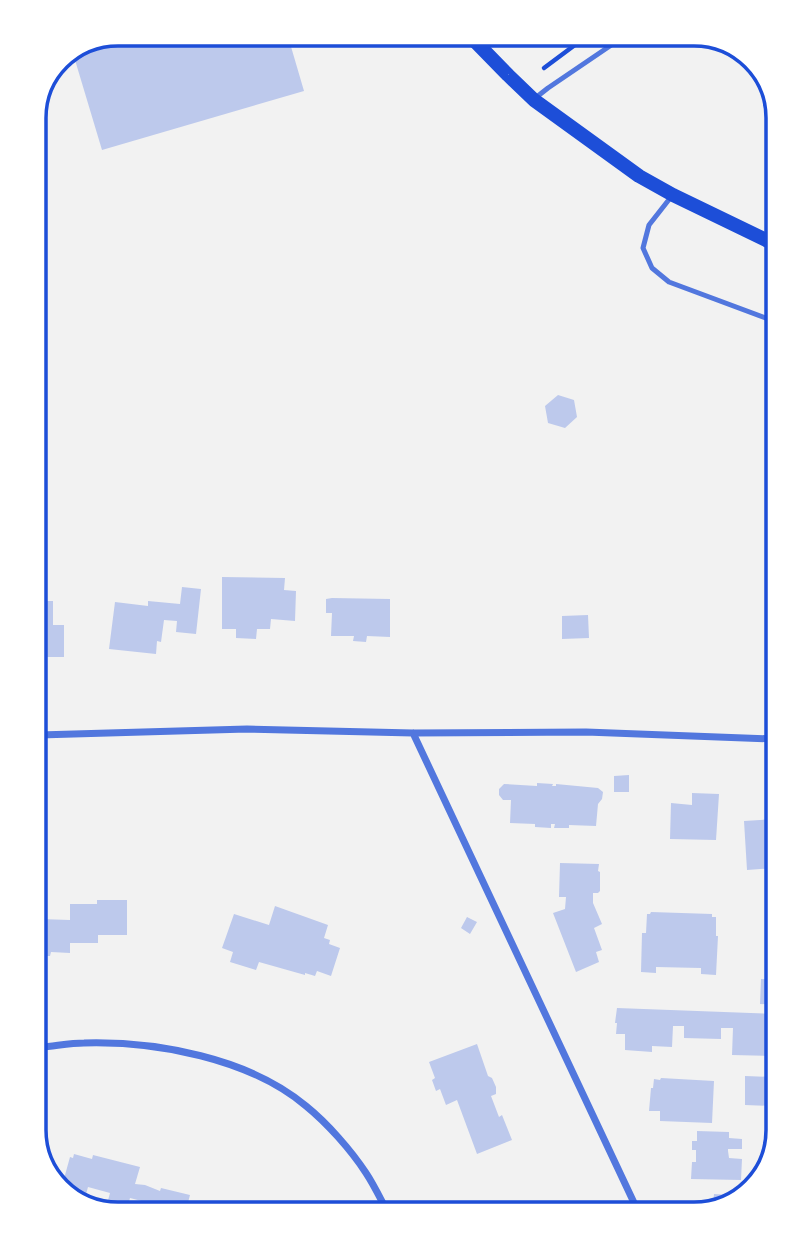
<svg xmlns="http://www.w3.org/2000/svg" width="811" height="1248" viewBox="0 0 811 1248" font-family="Cabin,sans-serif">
  <rect width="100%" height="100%" fill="#f2f2f2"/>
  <!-- building -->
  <path fill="#bdc9ec" d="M118 33H287L304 91 102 150 72 50Z
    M35 242 42 268 35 270Z
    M558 395 574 400 577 417 565 428 548 423 545 406Z
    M222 577 285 578 284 590 296 591 295 621 271 619 270 629H257L256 639 236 638V629H222Z
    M182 587 201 589 196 634 176 632 177 621 164 620 161 642 157 641 156 654 109 649 115 602 148 606V601L180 604Z
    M332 598 390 599V637L367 636 366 642 353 641 354 636H331L332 613H326V599Z
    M37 601H53V625H64V657H38Z
    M588 615 589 638 562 639V616Z
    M629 775V792H614V776Z
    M537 783 553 784 552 786H556V784L598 788 603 792 602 799 598 804 596 826 569 825V828H554L555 824H551V828L535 827V824L510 823 511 800H503L499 795V789L504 784 537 786Z
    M692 793 719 794 716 840 670 839 671 803 692 805Z
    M775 819V868L747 870 744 821Z
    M560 863 599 864 598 871 600 872V891L598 893H593V903L602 924 594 928 602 950 596 952 599 962 576 972 553 913 565 909 566 897H559Z
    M97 900H127V935H98V943H70V953L51 952 50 956H41L40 919 70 920V904H97Z
    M275 906 328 925 324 938 330 940 329 944 340 948 331 976 317 971 315 976 305 973V975L259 962 256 970 230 962 233 952 222 948 234 914 269 925Z
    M651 912 712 914V917H716V936H718L716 975 701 974V968L656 967V973L641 972 642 933H646L647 914H650Z
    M467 917 477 922 470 934 461 928Z
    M761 979 776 980 777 1005 760 1004Z
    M617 1008 777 1014V1040H772L771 1056 732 1055 733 1028H721V1039L684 1038V1026H673L672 1047 652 1046V1052L625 1050V1034H616L617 1023H615Z
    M477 1044 488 1076 492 1078 496 1087V1094L491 1096 499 1117 502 1115 512 1140 477 1154 457 1100 446 1105 440 1089 436 1091 432 1080 435 1078 429 1062Z
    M745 1076 774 1077 773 1106 745 1105Z
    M661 1078 714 1081 712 1123 660 1121V1111H649L651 1088H653L654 1079 660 1080Z
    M697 1131 729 1132V1138L742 1139V1149H728V1151L729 1158 742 1159 741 1180 691 1179 692 1162H696V1150H692V1141H697Z
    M74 1154 92 1159 93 1155 140 1167 135 1184 145 1185 160 1191 161 1188 190 1195 185 1214H153L155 1207 153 1206V1204L130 1198 126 1213 106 1208 110 1193 88 1187 85 1198 63 1192 65 1186H62L70 1157 73 1158Z
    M714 1194 743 1196 731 1206H713Z"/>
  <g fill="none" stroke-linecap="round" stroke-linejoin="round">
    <!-- path -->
    <path stroke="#1d4ed8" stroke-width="4.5" d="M544 68 591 33"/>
    <!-- service -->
    <path stroke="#5277de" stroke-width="5" d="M534 99 548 88 629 33
      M671 197 649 225 643 248 652 268 669 282 771 320"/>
    <!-- minor -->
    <path stroke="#5277de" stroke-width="7" d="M413 733 636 1207
      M39 735 247 729 413 733 586 732 774 739
      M41 1047C55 1046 70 1043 84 1043 156 1041 249 1058 306 1106 327 1123 351 1150 366 1173 374 1185 380 1198 387 1211"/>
    <!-- secondary -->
    <path stroke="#1d4ed8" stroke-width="14" d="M467 33 508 75 534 100 639 176 673 195 770 242"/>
  </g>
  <!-- crop -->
  <path d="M0 0H811V1248H0ZM118 46H694A72 72 0 0 1 766 118V1130A72 72 0 0 1 694 1202H118A72 72 0 0 1 46 1130V118A72 72 0 0 1 118 46Z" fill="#fff" fill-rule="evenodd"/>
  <path fill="none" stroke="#1d4ed8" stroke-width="3.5" d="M118 46H694A72 72 0 0 1 766 118V1130A72 72 0 0 1 694 1202H118A72 72 0 0 1 46 1130V118A72 72 0 0 1 118 46Z"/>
</svg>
